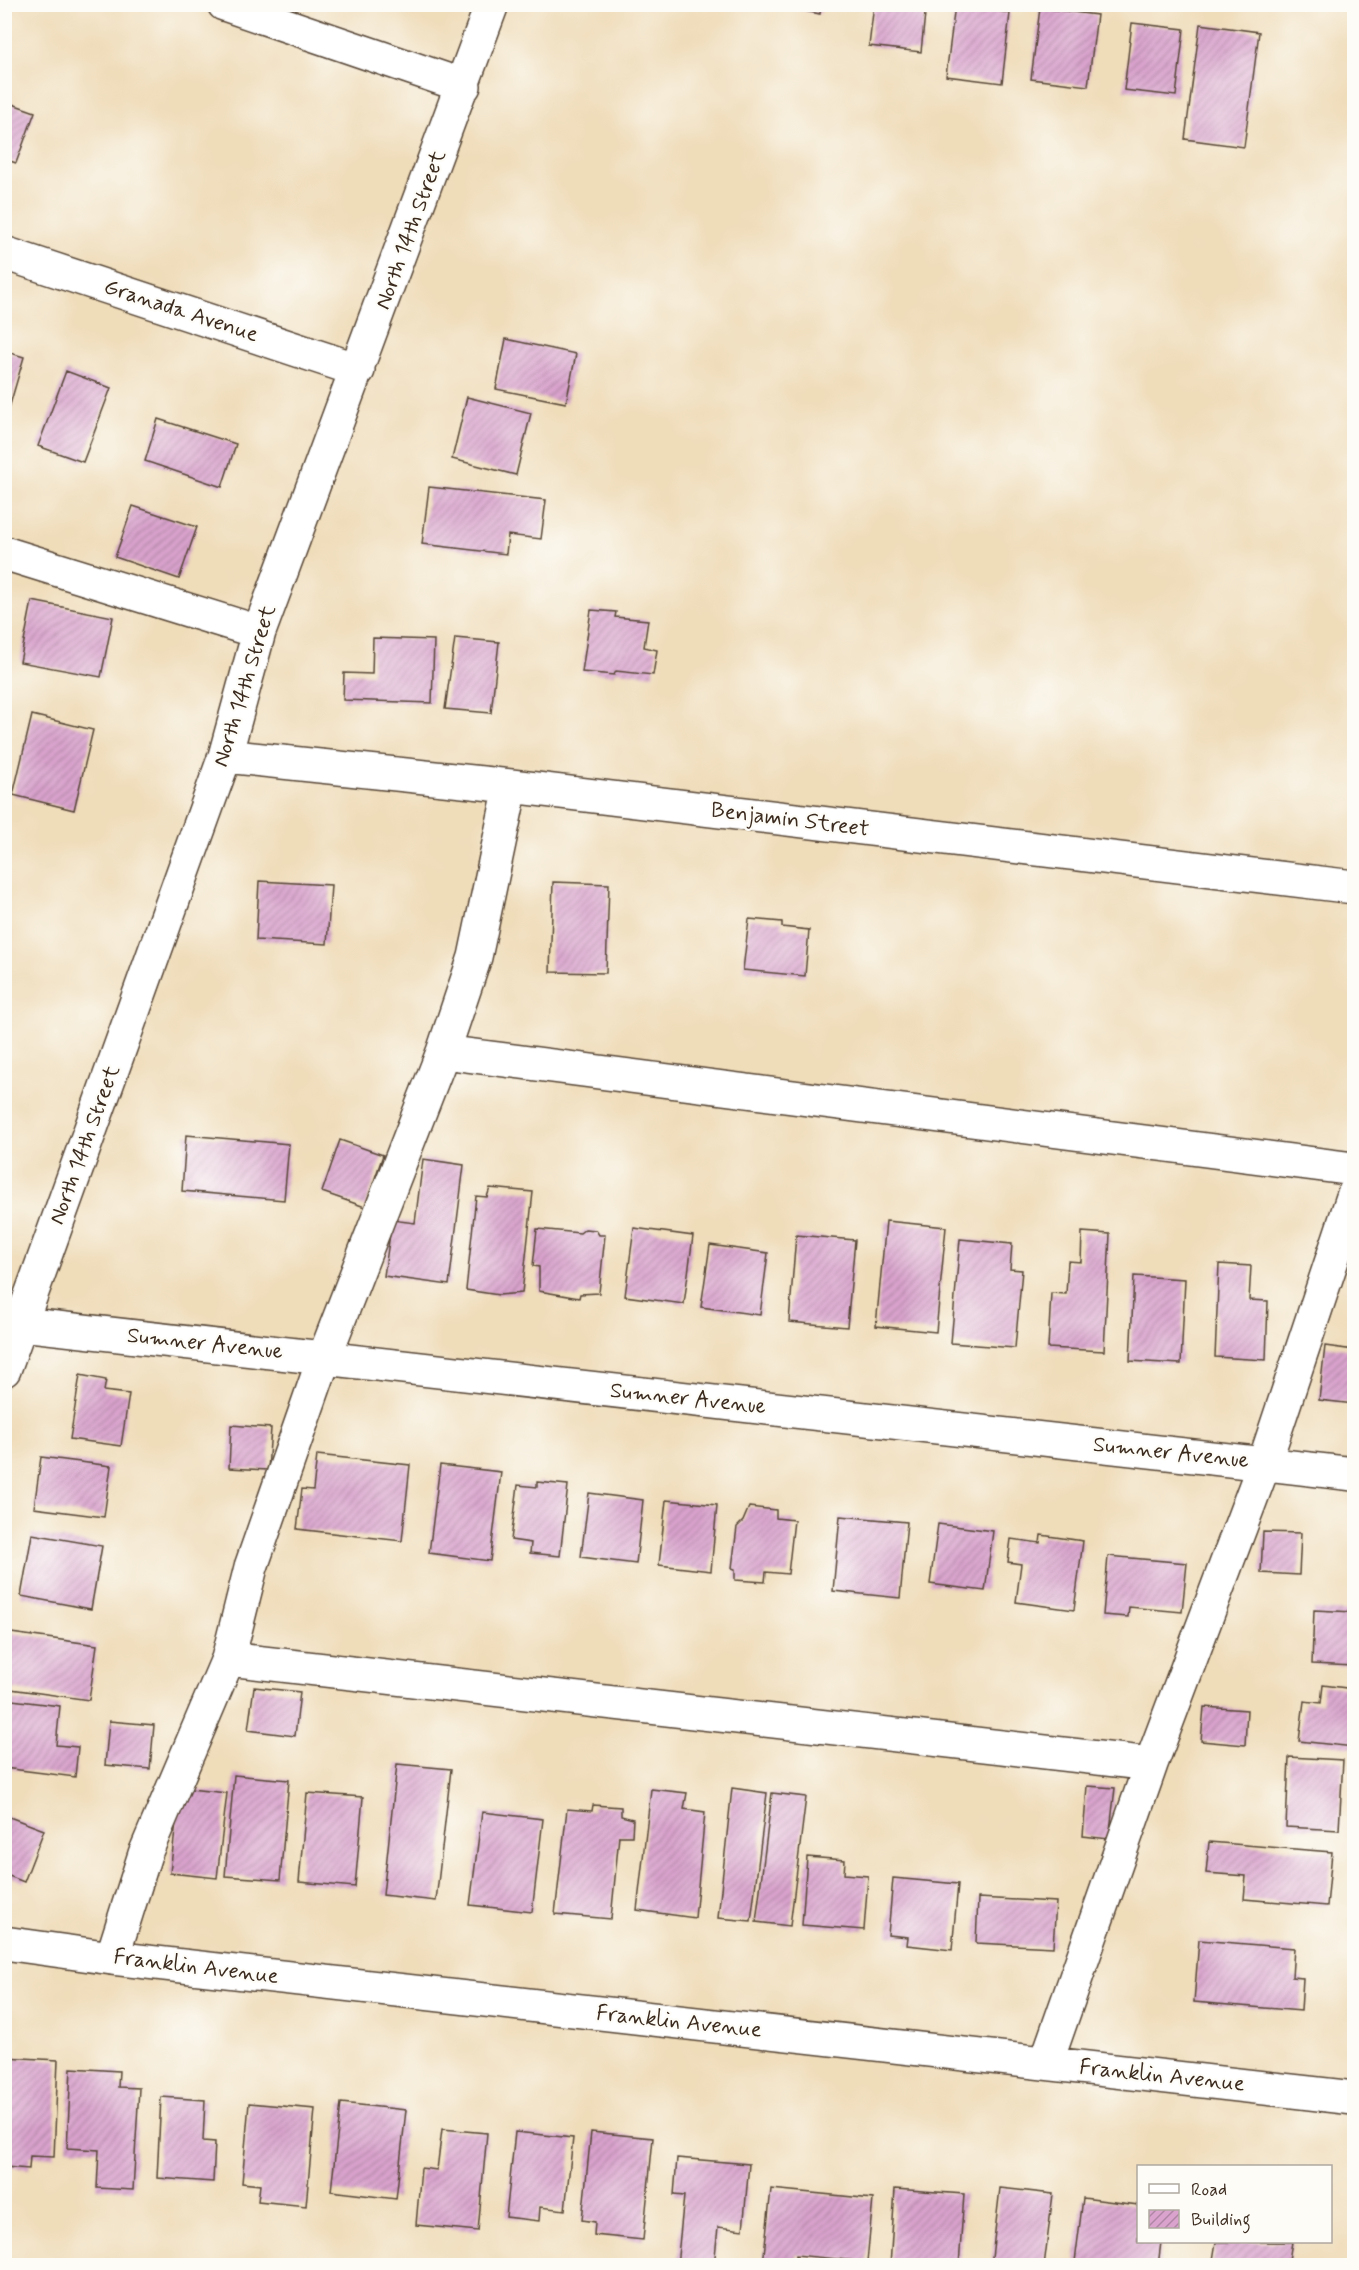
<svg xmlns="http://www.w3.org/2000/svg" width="1359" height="2270" viewBox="0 0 1359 2270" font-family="Mynerve,sans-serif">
  <defs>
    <pattern id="building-hatch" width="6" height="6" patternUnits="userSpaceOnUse" patternTransform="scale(1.5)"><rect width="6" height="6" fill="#d9a3cd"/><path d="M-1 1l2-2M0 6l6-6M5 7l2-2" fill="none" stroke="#b185a6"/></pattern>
  </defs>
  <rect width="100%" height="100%" fill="#fdfcf7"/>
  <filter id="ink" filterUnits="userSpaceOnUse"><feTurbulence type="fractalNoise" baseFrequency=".0167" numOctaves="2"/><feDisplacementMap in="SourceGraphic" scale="12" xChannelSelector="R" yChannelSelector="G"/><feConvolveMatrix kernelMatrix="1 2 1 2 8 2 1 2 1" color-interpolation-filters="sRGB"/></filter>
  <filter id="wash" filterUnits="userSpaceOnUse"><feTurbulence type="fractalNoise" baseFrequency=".008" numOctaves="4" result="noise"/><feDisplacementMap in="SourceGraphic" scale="24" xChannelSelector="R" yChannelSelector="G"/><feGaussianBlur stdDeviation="1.35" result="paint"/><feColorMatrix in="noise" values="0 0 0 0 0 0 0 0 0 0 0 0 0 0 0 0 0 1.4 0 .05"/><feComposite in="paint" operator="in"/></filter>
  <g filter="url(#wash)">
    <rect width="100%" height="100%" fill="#efdcb9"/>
    <g id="blocks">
      <!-- building -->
      <path fill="url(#building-hatch)" d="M772 4H821L820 14Z
        M874 4H926L921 52 869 46Z
        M955 5 1010 13 1002 83 946 76Z
        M1040 8 1097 15 1088 86 1031 79Z
        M1132 23 1184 29 1176 96 1124 90Z
        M1200 24 1259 32 1244 147 1185 139Z
        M4 101 35 112 16 163 4 159Z
        M506 339 576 354 566 403 496 389Z
        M4 351 24 357 5 422H4Z
        M66 371 111 388 83 462 38 446Z
        M467 397 531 413 516 475 452 459Z
        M158 419 236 444 222 487 145 461Z
        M429 487 546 500 541 539 508 535 506 554 422 544Z
        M133 506 197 527 179 579 115 557Z
        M32 601 113 617 101 677 20 662Z
        M591 610 616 612 615 617 648 620 644 647 657 650 653 675 616 671 614 675 582 672Z
        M373 638 434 640 432 703 343 700 344 673 372 674Z
        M455 638 499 642 491 713 445 709Z
        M32 715 93 730 74 810 13 795Z
        M259 881 331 885 327 944 256 940Z
        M553 882 609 884 606 973 550 972Z
        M749 919 782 922V927L809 930 805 976 743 970Z
        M186 1135 289 1144 284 1200 182 1191Z
        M340 1140 383 1155 365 1207 322 1192Z
        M423 1159 464 1165 449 1285 384 1276 392 1220 415 1223Z
        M490 1188 533 1192 522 1293 499 1295 466 1290 476 1196 487 1197Z
        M886 1221 946 1227 936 1332 876 1326Z
        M634 1228 693 1236 684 1304 625 1296Z
        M537 1229 580 1233 585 1229 596 1230 599 1235H605L599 1293 580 1294 579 1298 539 1291V1267L533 1266Z
        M1082 1232 1110 1234 1104 1351 1048 1348 1051 1293 1066 1294 1068 1261 1081 1262Z
        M796 1235 855 1240 847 1327 789 1322Z
        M960 1239 1012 1244 1010 1269 1022 1270 1015 1348 951 1343Z
        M710 1245 768 1253 760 1315 701 1307Z
        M1219 1264 1251 1266 1249 1300 1268 1301 1266 1360 1215 1357Z
        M1134 1276 1185 1279 1181 1364 1130 1361Z
        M1325 1346 1354 1350V1404L1319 1400Z
        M80 1375 106 1380 104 1391 129 1394 121 1446 70 1439Z
        M231 1425 271 1428 268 1470 229 1468Z
        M317 1455 410 1465 402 1541 297 1529 302 1489 313 1490Z
        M41 1457 111 1466 104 1517 34 1508Z
        M440 1465 501 1472 490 1561 429 1553Z
        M537 1482 568 1485 560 1556 530 1553 531 1543 511 1540 518 1485 537 1487Z
        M589 1493 643 1500 636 1564 581 1557Z
        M666 1500 717 1505 711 1571 659 1565Z
        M749 1507 776 1510V1518L794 1520 788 1574 766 1572 765 1582 735 1580V1569L732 1568 737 1527 743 1521Z
        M840 1516 907 1522 900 1598 833 1591Z
        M938 1524 993 1531 985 1591 930 1584Z
        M1263 1532 1301 1533 1299 1575 1261 1573Z
        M32 1534 102 1546 91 1609 21 1596Z
        M1041 1535 1083 1541 1074 1610 1016 1602 1021 1564 1008 1562 1011 1539 1040 1543Z
        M1108 1556 1187 1563 1182 1612 1129 1607 1128 1617 1103 1615Z
        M1314 1610 1354 1612V1666L1312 1664Z
        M4 1632 97 1645 89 1700 4 1688Z
        M1323 1685 1354 1689V1747L1299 1741 1304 1701 1321 1703Z
        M254 1687 300 1692 295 1736 248 1730Z
        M4 1699 60 1706 56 1745 78 1747 75 1777 4 1768Z
        M1204 1707 1247 1710 1245 1745 1201 1741Z
        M109 1721 154 1725 150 1769 105 1765Z
        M1289 1757 1343 1760 1339 1830 1286 1827Z
        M397 1764 451 1769 436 1901 383 1895Z
        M234 1775 289 1780 280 1880 225 1876Z
        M1087 1786 1115 1788 1109 1839 1083 1836Z
        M180 1788 227 1793 217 1878 170 1873Z
        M732 1788 767 1793 751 1921 718 1918Z
        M651 1789 687 1793 684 1809 705 1812 695 1918 637 1910Z
        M307 1793 363 1797 355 1887 299 1882Z
        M772 1793 806 1797 790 1926 756 1922Z
        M593 1805 621 1807V1816L633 1819 632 1836H619L611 1919 555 1914 567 1809 592 1811Z
        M482 1812 543 1819 532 1912 470 1905Z
        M4 1815 44 1830 24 1882 4 1874Z
        M1209 1842 1332 1852 1327 1906 1244 1899 1246 1876 1206 1873Z
        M807 1857 845 1860 844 1874 868 1876 864 1930 802 1925Z
        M893 1878 958 1884 952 1950 907 1945 908 1937 888 1935Z
        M978 1898 1056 1902 1053 1947 976 1943Z
        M1199 1940 1294 1948 1292 1977 1303 1978 1301 2011 1194 2002Z
        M4 2057 58 2060 54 2157 30 2156 29 2169 4 2167Z
        M71 2068 119 2071 118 2087 139 2088 133 2190 97 2188 99 2150 67 2148Z
        M161 2097 205 2100 203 2141 215 2142 213 2182 157 2178Z
        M249 2103 315 2109 306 2206 258 2201 260 2185 242 2183Z
        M341 2103 406 2110 396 2199 331 2191Z
        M442 2129 487 2133 478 2231 416 2225 421 2168 437 2170Z
        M515 2132 573 2138 565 2210 540 2207 539 2221 506 2217Z
        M591 2132 653 2138 643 2240 594 2235 595 2222 582 2220Z
        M677 2158 749 2164 743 2230 718 2227 714 2266H677L684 2196 674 2195Z
        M1000 2188 1053 2194 1044 2266H991Z
        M771 2189 873 2199 867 2262 796 2255 795 2266 763 2264Z
        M895 2189 964 2194 959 2266H890Z
        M1083 2198 1138 2205V2242H1161L1158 2266H1106L1075 2262Z
        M1216 2242H1292L1288 2266H1212Z"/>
    </g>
  </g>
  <g filter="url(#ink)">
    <use href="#blocks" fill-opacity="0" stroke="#564535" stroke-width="1.5"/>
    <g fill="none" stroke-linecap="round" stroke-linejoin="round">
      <!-- minor casing -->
      <g stroke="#564535" stroke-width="36">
        <path id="minor" d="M224 4 464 86
          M4 253 358 370
          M4 553 259 632
          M225 756 511 786 1354 887
          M443 1052 1354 1169
          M21 1324 1354 1474
          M4 1370 225 756 259 632 492 4
          M228 1659 1151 1764
          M4 1943 112 1958 1354 2098
          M112 1958 145 1854 228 1659 251 1567 324 1358 443 1052 475 957 511 786
          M1046 2063 1151 1764 1264 1464 1354 1194"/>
      </g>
      <!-- minor -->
      <use href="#minor" stroke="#fff" stroke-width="33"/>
    </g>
  </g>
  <g text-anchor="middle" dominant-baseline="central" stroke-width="4.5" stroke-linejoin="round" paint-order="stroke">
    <!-- street labels -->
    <g font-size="22" fill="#3b2a1e" stroke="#fdfcf7">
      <text transform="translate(411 230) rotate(-70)">North 14th Street</text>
      <text transform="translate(181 311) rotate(18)">Granada Avenue</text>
      <text transform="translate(245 686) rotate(-73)">North 14th Street</text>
      <text transform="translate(790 820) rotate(7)">Benjamin Street</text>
      <text transform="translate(85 1145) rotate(-70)">North 14th Street</text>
      <text transform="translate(205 1344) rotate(6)">Sumner Avenue</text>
      <text transform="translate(688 1399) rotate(6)">Sumner Avenue</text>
      <text transform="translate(1171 1453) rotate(6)">Sumner Avenue</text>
      <text transform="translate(196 1967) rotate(7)">Franklin Avenue</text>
      <text transform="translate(679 2022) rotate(6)">Franklin Avenue</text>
      <text transform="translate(1162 2076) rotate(6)">Franklin Avenue</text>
    </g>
  </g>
  <!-- margin -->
  <rect width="1359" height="2270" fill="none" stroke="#fdfcf7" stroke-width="24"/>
  <!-- legend -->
  <rect x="1137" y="2165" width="195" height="78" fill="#fdfcf7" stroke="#afa8a0" stroke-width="1.5"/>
  <rect x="1149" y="2184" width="30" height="9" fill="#ffffff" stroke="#afa8a0" stroke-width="1.5"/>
  <text x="1191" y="2195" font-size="18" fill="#3b2a1e">Road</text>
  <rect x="1149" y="2210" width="30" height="18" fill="url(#building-hatch)" stroke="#afa8a0" stroke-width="1.5"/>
  <text x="1191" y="2225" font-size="18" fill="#3b2a1e">Building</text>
</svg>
